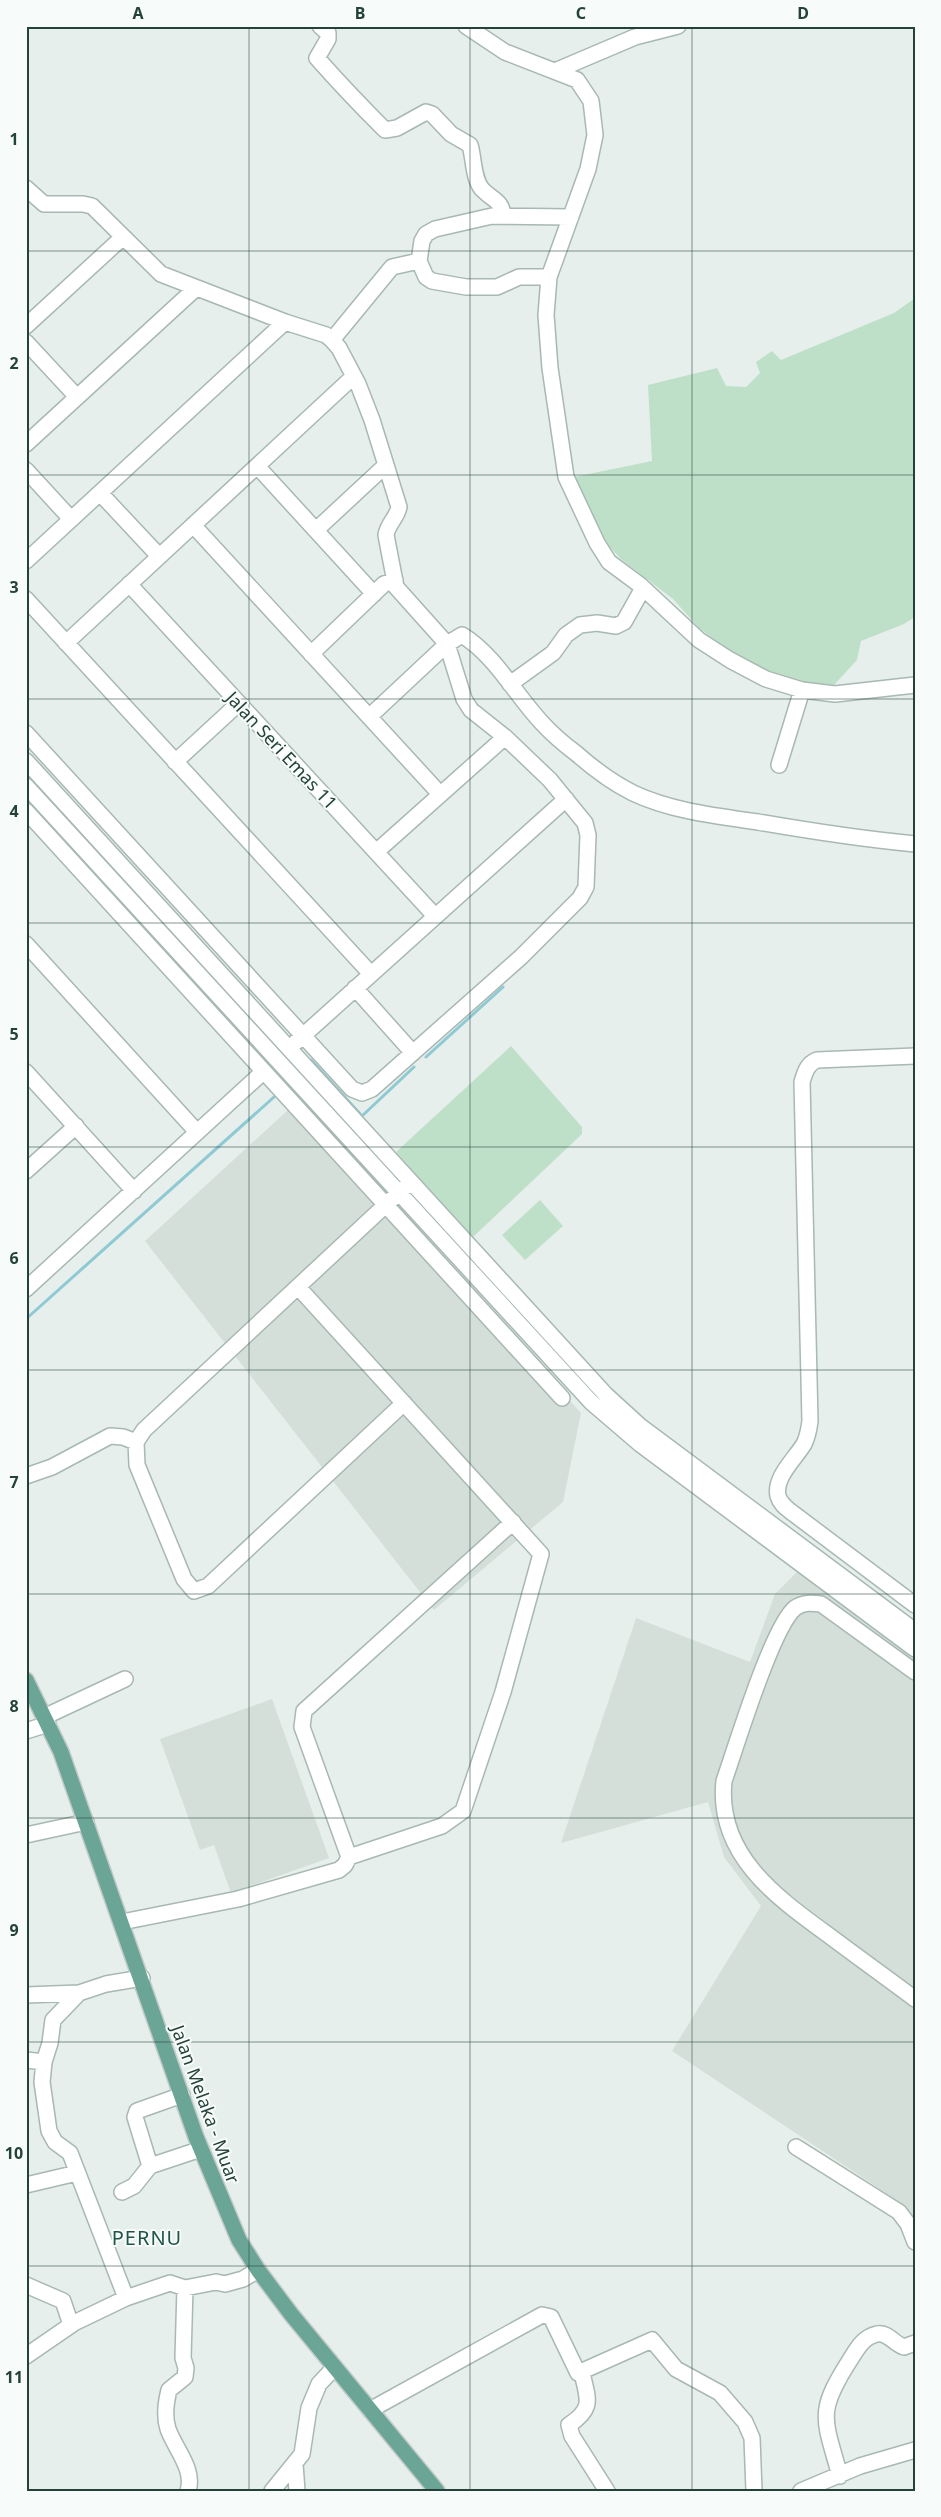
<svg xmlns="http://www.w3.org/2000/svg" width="941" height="2517" viewBox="0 0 941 2517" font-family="'Noto Sans',sans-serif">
  <rect width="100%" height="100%" fill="#e6efeb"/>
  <!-- built -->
  <path fill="#d4dfda" d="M300 1099 581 1413 563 1502 434 1610 145 1241Z
    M799 1570 915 1657V2222L907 2207 672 2051 761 1906 724 1857 708 1802 561 1843 636 1618 750 1662 775 1594Z
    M272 1699 329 1858 231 1893 214 1845 200 1850 160 1739Z"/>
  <!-- green -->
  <path fill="#bfe0c8" d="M915 298V617L904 624 861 641 857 660 834 685H801L740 659 699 628 673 599 621 559 605 542 574 477 652 461 648 385 717 368 726 386 746 387 760 373 756 362 772 351 781 360 894 313Z
    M511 1046 582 1127V1134L472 1238 396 1152Z
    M540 1200 563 1226 525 1260 502 1235Z"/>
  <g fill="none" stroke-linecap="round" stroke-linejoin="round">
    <!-- stream -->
    <path stroke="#8ec9d4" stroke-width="3" d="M426 1057 503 987
      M311 1060 362 1116 414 1067
      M26 1319 274 1097"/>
    <!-- minor casing -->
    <g stroke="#a8b8b2" stroke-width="18">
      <path id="minor" d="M320 26 328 33V39L317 58C339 83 362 107 385 130L397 128 426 112 432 114 451 134 470 145C474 158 473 182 484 191 493 200 502 201 503 215
        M466 26 505 52 577 80 591 101 595 135 588 169 549 277 546 315 550 368 566 477 597 543 609 562 640 585 699 640 730 660 766 679 802 690 835 694 915 685
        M555 71 635 37 678 26
        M26 188 44 204H83L92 206 161 274 285 322 326 335 332 340 339 348 358 384 372 420 399 507C397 518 388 523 386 535L396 587 447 644 464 699 471 710 505 737 550 780 585 823 588 835 586 887 580 898 521 957 372 1089 362 1093 352 1089 26 733
        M419 261 422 241 426 234 435 229 492 216 571 217
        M26 326 123 237
        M332 340 392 267 419 261 426 277 432 281 466 287H497L519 277H549
        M26 342 77 397
        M26 444 195 289
        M257 466 374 594
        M26 470 71 519
        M100 493 159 556
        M193 525 440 794
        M316 530 386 465
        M26 561 285 322
        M129 584 435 916
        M26 599 371 974
        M66 643 354 376
        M311 654 384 584 395 580
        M510 684 553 653 566 635 580 625 597 623 616 626 624 622 643 588
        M369 717 447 644 462 635C496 656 516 696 543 724 553 735 565 745 577 754 594 769 613 783 633 793 671 811 716 816 758 822 810 831 862 839 915 844
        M26 761 606 1395 640 1426 915 1631
        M175 762 239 703
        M779 765 802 690
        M26 786 591 1402 640 1444 915 1649
        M26 811 562 1398
        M376 852 505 737
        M26 944 197 1132
        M355 988 413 1053
        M296 1042 566 799
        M915 1056 817 1060C807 1064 805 1072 802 1082L810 1421C809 1429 808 1436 804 1444 795 1459 774 1477 778 1496 780 1503 785 1507 790 1511L915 1605
        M26 1072 134 1191
        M26 1171 76 1126
        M298 1287 541 1554 503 1692 463 1811 442 1826 349 1857
        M26 1289 263 1072
        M404 1403 208 1586 194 1591 184 1579 137 1465 136 1442 144 1430 406 1186
        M26 1476 52 1467 110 1436 123 1437 136 1442
        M915 1672 821 1604C812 1603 803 1602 795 1608 772 1627 736 1747 724 1781 716 1856 779 1899 831 1937 859 1958 887 1978 915 1999
        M44 1717 125 1679
        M26 1731 48 1724
        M26 1835 86 1822
        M122 1922 238 1899 339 1870 345 1865 349 1857 302 1727 304 1711 513 1522
        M26 1995 79 1993
        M26 2060 44 2062
        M182 2095 137 2111 135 2117 150 2166 201 2149
        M796 2147 899 2212 908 2224 915 2242
        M26 2185 77 2173
        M122 2192 134 2186 150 2166
        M26 2285 63 2301 71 2325
        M185 2288 183 2358 186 2368 185 2377 169 2390C166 2402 164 2417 168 2429 175 2449 195 2469 188 2491
        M126 2298 70 2153 55 2142 49 2131 42 2082 44 2062 50 2043 53 2020 79 1993 106 1984 142 1978
        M26 2356 74 2323 126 2298 170 2283 185 2288 216 2282 225 2284 243 2279 258 2270
        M582 2373C588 2400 594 2408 569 2425L572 2436 607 2491
        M370 2410 542 2315 551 2317 578 2373 652 2340 676 2369 720 2393 745 2422 752 2438 754 2491
        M295 2464 297 2491
        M840 2476C824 2418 816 2413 850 2360 857 2349 863 2337 877 2334 888 2332 894 2344 904 2347L915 2343
        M272 2491 302 2454 309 2408 319 2384 334 2368
        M801 2491 860 2466 915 2450"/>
    </g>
    <!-- major casing -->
    <g stroke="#c2cac8" stroke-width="18">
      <path id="major" d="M26 1680 61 1752 196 2137 239 2240 258 2270 291 2314 437 2491"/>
    </g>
    <!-- minor -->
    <use href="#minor" stroke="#fff" stroke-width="15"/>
    <!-- major -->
    <use href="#major" stroke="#6aa596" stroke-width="15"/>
  </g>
  <!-- grid -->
  <path fill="none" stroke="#24423a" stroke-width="1" stroke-opacity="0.55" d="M249 26V2491M470 26V2491M692 26V2491M26 251H915M26 475H915M26 699H915M26 923H915M26 1147H915M26 1370H915M26 1594H915M26 1818H915M26 2042H915M26 2266H915"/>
  <g text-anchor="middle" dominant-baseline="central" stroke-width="4" stroke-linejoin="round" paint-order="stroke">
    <!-- street labels -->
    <g font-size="18" fill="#24423a" stroke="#f7fbf9">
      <text transform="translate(282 750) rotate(47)">Jalan Seri Emas 11</text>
      <text transform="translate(206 2104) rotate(70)">Jalan Melaka - Muar</text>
    </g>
    <!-- quarter labels -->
    <g font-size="20" letter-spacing="1" fill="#1f5548" stroke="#f7fbf9">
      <text x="147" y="2237">PERNU</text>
    </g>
  </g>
  <!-- border -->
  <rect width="941" height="2517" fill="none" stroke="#f7fbf9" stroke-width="55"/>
  <rect x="28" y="28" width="886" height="2462" fill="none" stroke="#24423a" stroke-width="2"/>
  <g font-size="16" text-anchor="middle" font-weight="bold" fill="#24423a">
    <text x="138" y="19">A</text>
    <text x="360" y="19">B</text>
    <text x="581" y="19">C</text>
    <text x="803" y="19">D</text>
    <text x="14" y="145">1</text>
    <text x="14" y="369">2</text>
    <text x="14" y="593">3</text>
    <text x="14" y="817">4</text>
    <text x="14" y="1040">5</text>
    <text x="14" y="1264">6</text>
    <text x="14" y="1488">7</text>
    <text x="14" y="1712">8</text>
    <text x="14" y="1936">9</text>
    <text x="14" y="2159">10</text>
    <text x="14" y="2383">11</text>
  </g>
</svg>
